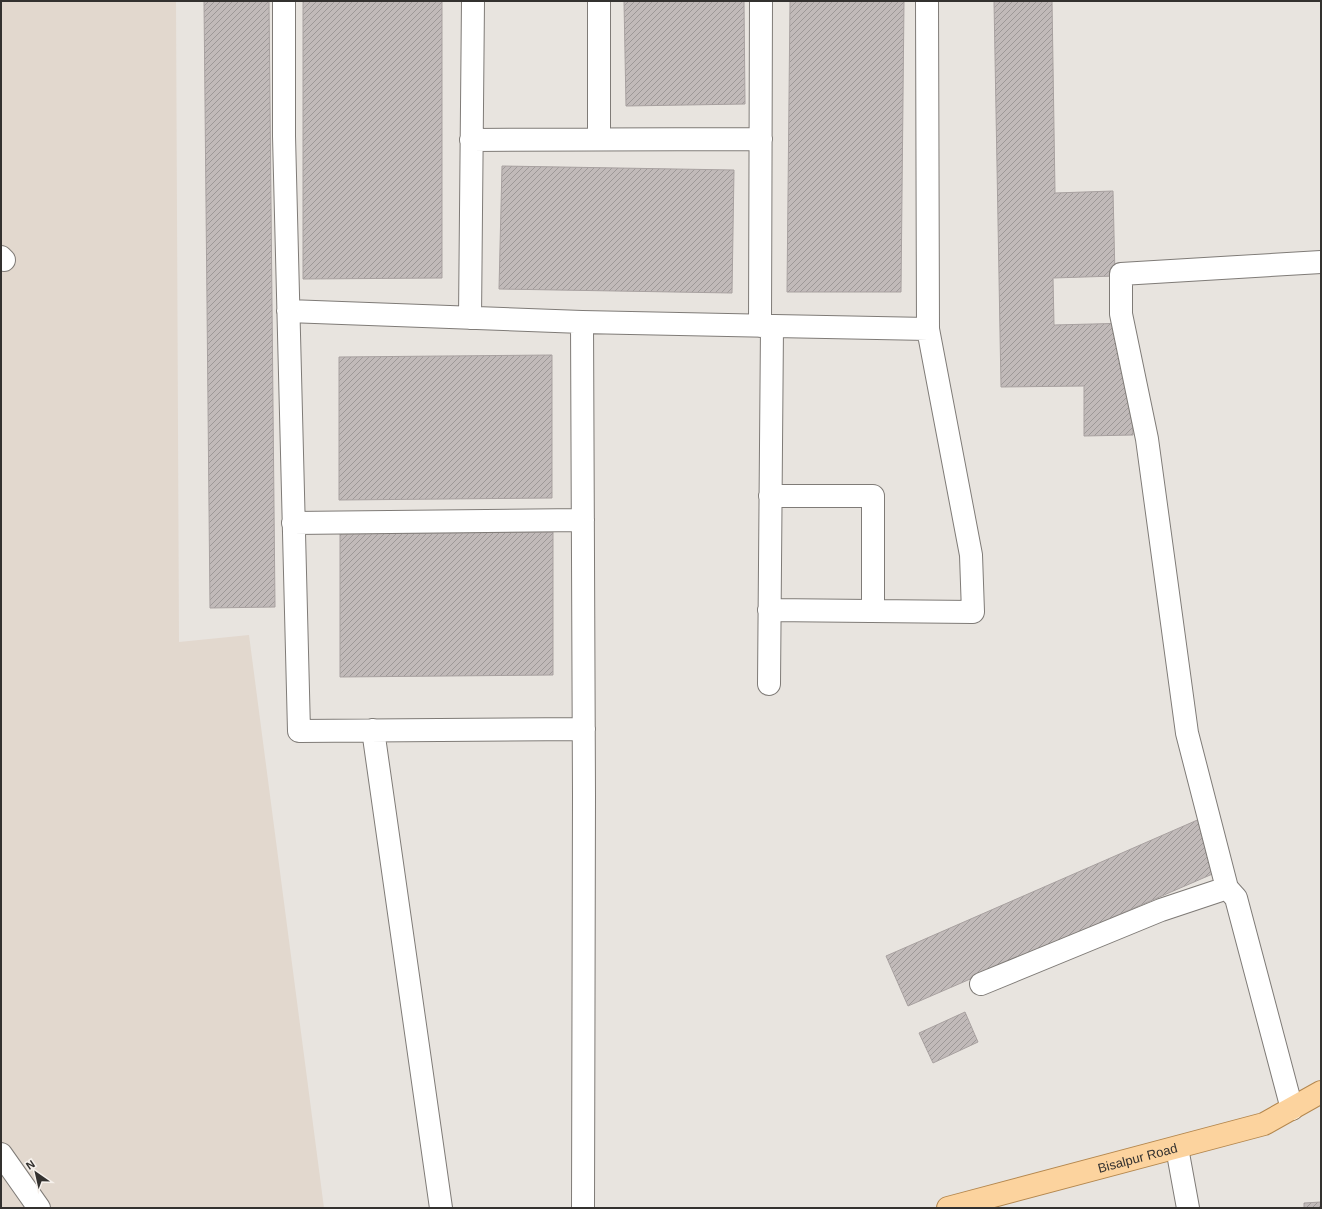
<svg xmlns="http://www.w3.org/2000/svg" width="1322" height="1209" viewBox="0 0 1322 1209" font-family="Arial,sans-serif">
  <defs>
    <pattern id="building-hatch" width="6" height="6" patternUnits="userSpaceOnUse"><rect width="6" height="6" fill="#c1bab9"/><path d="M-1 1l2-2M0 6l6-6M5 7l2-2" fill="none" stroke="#9d9897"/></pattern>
  </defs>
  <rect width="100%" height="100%" fill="#e8e4df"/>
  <!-- built -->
  <path fill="#e2d8ce" d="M1 1H176L179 642 249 635 324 1208H1Z"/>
  <!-- building -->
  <path fill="url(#building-hatch)" stroke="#a8a1a0" d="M204 1H269L275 607 210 608Z
    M303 1H442V278L303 279Z
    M624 1H744L745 104 626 106Z
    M790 1H904L901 292H787Z
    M994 1H1052L1055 193 1113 191 1115 276 1053 278 1054 325 1131 323 1133 435 1084 436V386L1001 387Z
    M502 166 734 170 732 293 499 289Z
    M552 355V498L339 500V357Z
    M553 532V675L340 677V534Z
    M1202 818 1224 869 908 1006 886 956Z
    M965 1012 978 1042 933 1063 919 1033Z
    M1321 1202V1208H1304V1203Z"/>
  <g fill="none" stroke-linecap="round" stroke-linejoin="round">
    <!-- minor casing -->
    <g stroke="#7f7b77" stroke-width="24">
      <path id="minor" d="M284 1V136L299 731 584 729
        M599 1V139
        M471 140 761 139
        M1 257 4 260
        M288 311 582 322 928 329 927 1
        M470 318 473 1
        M582 322 584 795 583 1208
        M760 326 761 1
        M770 496H873V611
        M293 523 583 520
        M769 610 973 612 971 555 928 329
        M769 684 772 327
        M373 730 441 1208
        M981 984 1161 910 1227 888
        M1292 1109 1236 898 1227 888 1187 733 1147 439 1121 314V274L1321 262
        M1177 1148 1188 1208
        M1 1154 39 1208"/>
    </g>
    <!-- major casing -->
    <g stroke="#b4874e" stroke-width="24">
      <g id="major">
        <path id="s1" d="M948 1208 1264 1124 1321 1092"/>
      </g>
    </g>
    <!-- minor -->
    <use href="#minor" stroke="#fff" stroke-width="22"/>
    <!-- major -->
    <use href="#major" stroke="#fcd39e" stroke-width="22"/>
  </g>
  <g text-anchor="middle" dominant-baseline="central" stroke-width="3.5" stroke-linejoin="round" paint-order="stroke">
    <!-- street labels -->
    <g font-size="13" fill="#33312f" stroke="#f6f1ec">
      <text stroke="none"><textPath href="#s1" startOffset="196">Bisalpur Road</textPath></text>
    </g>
  </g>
  <!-- border -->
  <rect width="1322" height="1209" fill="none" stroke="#33312f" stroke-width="4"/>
  <!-- north arrow -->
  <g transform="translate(36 1173) rotate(326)" stroke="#f6f1ec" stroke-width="3" paint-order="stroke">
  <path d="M0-3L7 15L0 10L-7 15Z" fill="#33312f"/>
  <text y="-6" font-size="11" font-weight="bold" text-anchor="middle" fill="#33312f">N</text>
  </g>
</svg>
